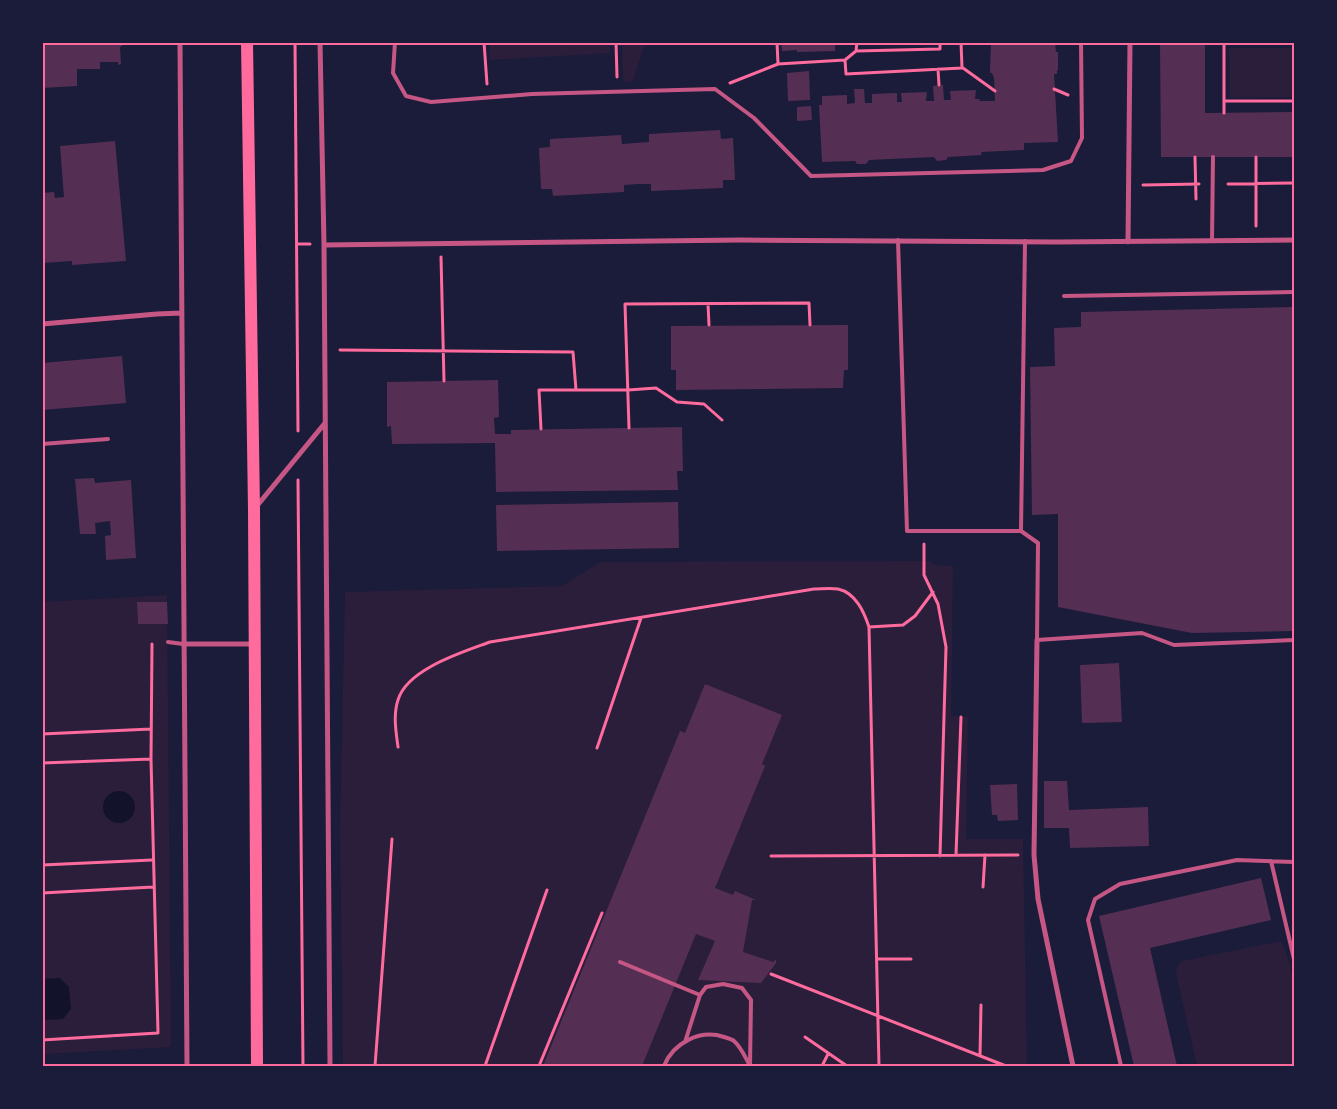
<svg xmlns="http://www.w3.org/2000/svg" width="1337" height="1109" viewBox="0 0 1337 1109" font-family="Cabin,sans-serif">
  <rect width="100%" height="100%" fill="#1b1b3a"/>
  <!-- green -->
  <path fill="#2a1e3b" d="M489 43H610V53L490 60Z
    M622 43H645L633 81 623 82Z
    M1229 48H1294V97L1230 98Z
    M930 561 934 565 953 566 951 716 968 717 966 839H1023L1027 1066H343L340 829 345 592 562 586 600 562Z
    M167 595 171 1047 43 1054V602Z
    M1281 941C1300 977 1295 1027 1294 1066H1197L1176 973 1177 966 1182 961Z"/>
  <!-- water -->
  <path fill="#12122b" d="M103 807a16 16 0 1 1 32 0a16 16 0 1 1-32 0Z
    M60 978 69 987 71 1009 63 1019 43 1020V979Z"/>
  <!-- building -->
  <path fill="#542f53" d="M42 42H127L120 47 121 64 118 65V62H100V69H77V86L42 88Z
    M781 42H835V51L797 52V50L782 51Z
    M991 42H1055L1056 52H1058V70H1057V74H1054L1058 142 1024 143V150L981 152 982 155 948 157 946 160 937 161 934 157 869 160 866 164H857L855 161 822 162 819 105H822V96L847 95V104L855 103 854 89H864L865 103H872V94L897 93V102H902L901 93 927 92 926 101H934L933 86 943 85 944 100H951L950 91 976 90 975 99H980L979 101H995L994 77 993 76 992 73H990Z
    M1160 42H1205V113L1294 112V157H1161Z
    M809 71 810 100 788 101 787 73Z
    M811 106 812 120 797 121V107Z
    M720 130 721 139 733 138 735 180H723V188L651 191V184H638L624 185V192L553 196 552 189H541L539 148 550 147V139L621 135 622 144 649 142V134Z
    M115 141 126 261 72 265V261L42 263V193L54 192 55 198 64 197 60 146Z
    M1294 307V631L1192 633 1058 607V514L1032 515 1030 367 1055 366 1054 328 1081 327V312Z
    M848 325V370H844L843 388 676 390V370H671V326Z
    M122 356 126 403 42 410V363Z
    M498 380 499 417 494 418 495 434H511V430L682 427 683 471H677L678 490 496 492 495 443 392 444 391 426 387 427V382Z
    M94 478 95 483 131 480 136 558 106 560 105 536 111 535 110 521 95 523 96 534H80L75 479Z
    M678 502 679 548 497 551 496 505Z
    M137 602H167L168 624H138Z
    M1119 663 1122 722 1082 723 1080 665Z
    M705 684 782 715 762 764 765 766 715 888 733 895 735 891 756 900H752L743 952 773 962 776 959V963L761 983 698 980 715 941 696 934 642 1066H543L680 731 685 733Z
    M1044 781H1067L1069 810 1148 807 1149 846 1070 848 1069 828H1044Z
    M1017 784 1018 820 998 821 997 815H992L990 785Z
    M1261 878 1271 920 1150 948 1177 1066H1134L1099 916Z"/>
  <g fill="none" stroke-linecap="round" stroke-linejoin="round">
    <!-- path -->
    <path stroke="#ff6b9d" stroke-width="3" d="M295 42 298 431
      M484 42 487 84
      M616 42 617 77
      M777 42 778 64
      M1224 42V101H1294
      M856 51 940 49V42
      M845 60 846 74 962 68 961 42
      M963 68 995 91
      M938 69 939 85
      M730 83 778 64 845 60 856 51 857 42
      M1054 89 1068 95
      M1224 113V101
      M1195 157 1196 199
      M1228 184 1294 183
      M1143 185 1199 184
      M1256 226V157
      M297 244H310
      M441 257 444 381
      M708 304 709 325
      M340 350 573 352 576 390
      M629 428 625 304 809 303 810 325
      M541 429 539 390H628L656 388 677 402 704 404 722 420
      M298 480 303 1066
      M924 544V575L938 604 946 647 940 856
      M869 627 903 625 915 616 933 592
      M42 734 151 729
      M398 747C396 732 393 715 398 700 407 669 463 652 490 642L814 589C821 589 830 588 838 589 856 593 864 612 869 627L879 1066
      M597 748 641 618
      M42 763 151 759
      M956 855 961 717
      M771 856 1018 855
      M42 865 152 860
      M983 887 985 855
      M42 893 153 887
      M877 959H911
      M771 974 1006 1066
      M805 1037 847 1066
      M42 1040 158 1033 151 759 152 644
      M980 1056 981 1005
      M375 1066 392 839
      M485 1066 547 890
      M539 1066 602 913
      M822 1066 828 1054"/>
    <!-- service -->
    <path stroke="#c65784" stroke-width="4" d="M395 42 393 73 406 96 431 102 532 94 715 89 754 118 811 176 1043 170 1071 161 1082 138 1081 42
      M898 240 907 531H1021L1025 241
      M1212 241 1213 157
      M1064 296 1294 292
      M42 444 108 439
      M1021 531 1038 543 1037 640 1142 633 1174 645 1294 640
      M168 642 183 644
      M1271 861 1294 959
      M620 962 700 995
      M685 1042 700 995 706 987 723 984 742 988 751 1000 750 1066
      M664 1066C673 1043 700 1029 724 1037 727 1038 732 1039 734 1041 741 1047 745 1057 749 1064
      M1121 1066 1088 920 1095 899 1120 884 1237 860 1294 862"/>
    <!-- minor -->
    <path stroke="#c65784" stroke-width="5" d="M180 42 187 1066
      M320 42 324 245 330 1066
      M1128 242 1130 42
      M324 245 740 240 1057 242 1294 240
      M42 324 157 314 181 313
      M256 507 325 423
      M1037 640 1034 855 1038 899 1073 1066
      M183 644H254"/>
    <!-- primary -->
    <path stroke="#ff6b9d" stroke-width="12" d="M247 42 254 509 257 1066"/>
  </g>
  <!-- border -->
  <rect width="1337" height="1109" fill="none" stroke="#1b1b3a" stroke-width="88"/>
  <rect x="44" y="44" width="1249" height="1021" fill="none" stroke="#ff6b9d" stroke-width="2"/>
</svg>
